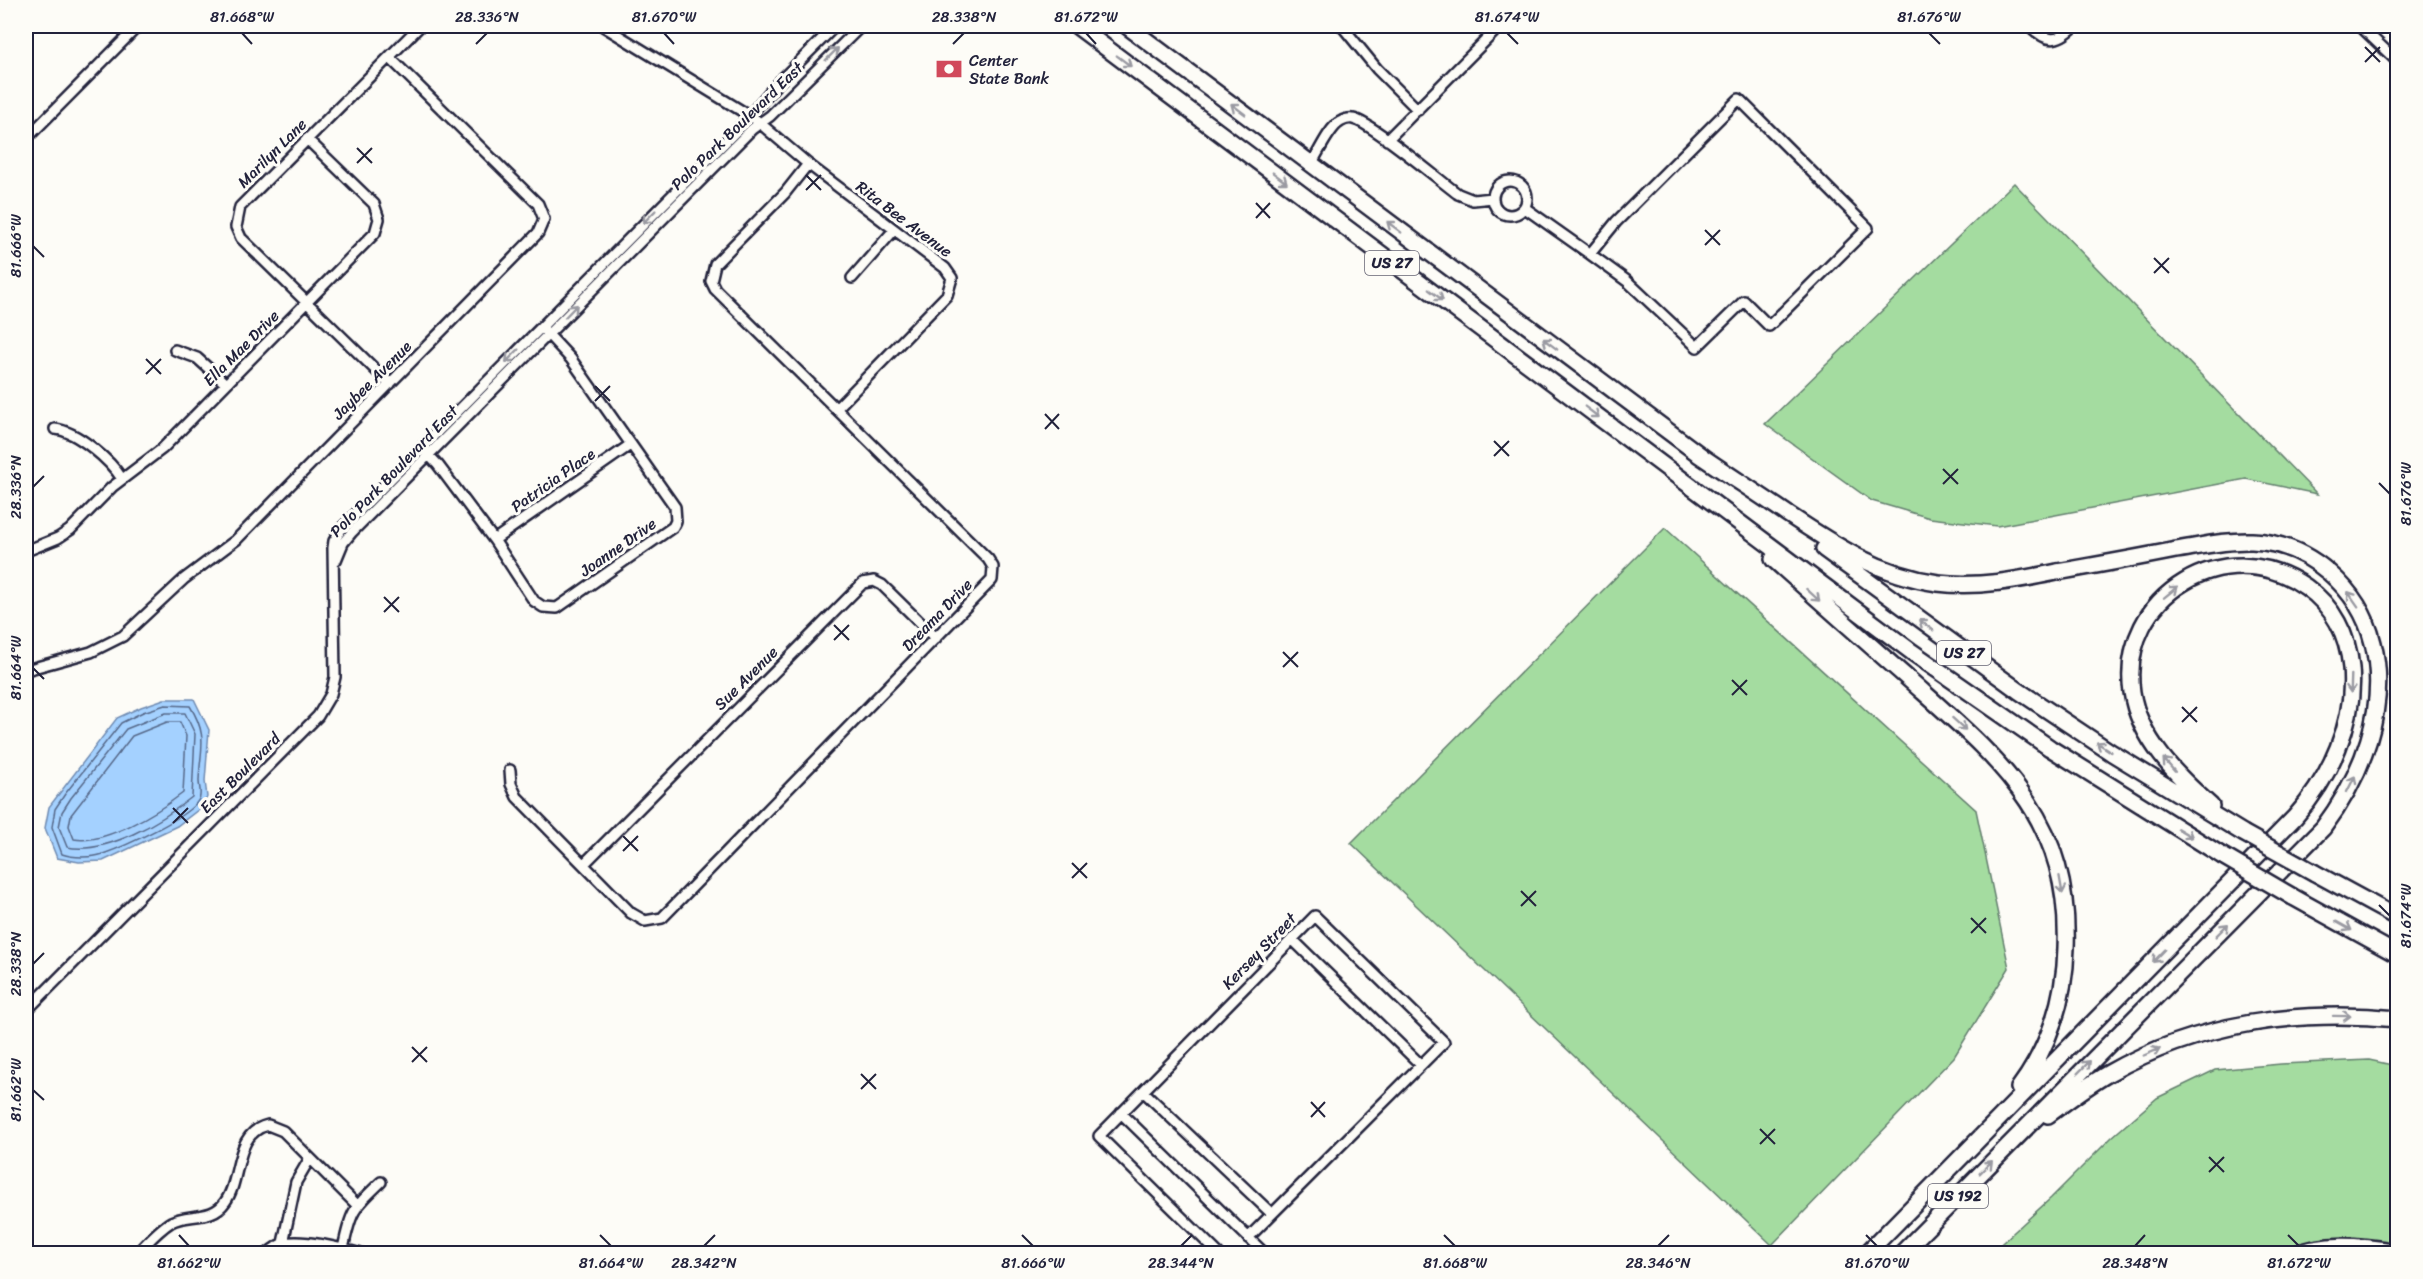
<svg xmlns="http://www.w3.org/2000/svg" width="2423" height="1279" viewBox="0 0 2423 1279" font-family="Sriracha,sans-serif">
  <rect width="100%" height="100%" fill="#fdfcf7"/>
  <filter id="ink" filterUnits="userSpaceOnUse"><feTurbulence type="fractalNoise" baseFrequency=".0167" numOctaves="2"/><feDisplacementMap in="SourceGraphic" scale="12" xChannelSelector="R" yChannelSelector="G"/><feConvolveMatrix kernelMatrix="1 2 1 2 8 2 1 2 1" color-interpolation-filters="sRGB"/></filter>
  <g filter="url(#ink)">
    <!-- green -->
    <path fill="#a4dca0" stroke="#637f6e" stroke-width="1.5" d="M2014 183 2317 494 2246 479 1997 526 1930 518 1872 501 1765 424Z
      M1665 528 1976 810 2009 968 1954 1057 1772 1245 1351 843Z
      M2369 1060 2397 1066V1253L1990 1254 2051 1198 2112 1137 2157 1098 2215 1070 2281 1064Z"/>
    <!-- water -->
    <path fill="#a4d1ff" stroke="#708bb1" stroke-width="1.5" d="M164 699H194L209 730 205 781 207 797 203 806 177 826 103 861 79 862 57 858 45 828 49 807 117 718 141 707Z"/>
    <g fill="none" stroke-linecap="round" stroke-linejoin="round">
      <!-- shore -->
      <path stroke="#566889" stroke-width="1.5" d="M165 705 190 706C209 737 200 748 199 781 199 787 202 794 199 799 190 817 123 847 103 854 92 858 73 858 62 854L52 827 55 809 65 794 121 723 143 712Z
        M166 713H185L195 734 192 797C162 821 107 855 67 847L59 827 62 812 71 798 126 729Z
        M167 722H180L186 736 183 793C158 812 105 845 74 839L69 826 71 815 132 736Z"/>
      <!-- minor casing -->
      <g stroke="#22223b" stroke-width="14">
        <path id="minor" d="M603 26 755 119 808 164 945 268 952 278 947 295 836 409
          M1342 26 1377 69 1418 110
          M2030 26C2047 43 2057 43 2075 26
          M2360 26 2398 62
          M26 139 138 26
          M1387 140 1500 26
          M1311 164C1318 154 1329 128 1340 122 1343 120 1349 118 1353 119 1371 122 1439 180 1458 194L1473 200 1493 198
          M1493 198a17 17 0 1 1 34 0a17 17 0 1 1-34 0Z
          M1525 208 1590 254 1616 222 1739 99 1868 228 1769 326 1744 301 1697 347 1627 281 1590 254
          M852 278 894 230
          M175 350 197 358 226 384
          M390 384 241 238 236 227 240 207 420 26
          M55 429C77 431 111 461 122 479
          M425 451 438 465 494 540 534 601 543 607 557 608 673 527 676 521 675 507 571 359 545 331
          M494 540 630 445
          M26 551 58 538 70 530 112 487 162 449 375 233 379 219 374 204 307 139
          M336 560 343 543 352 532 752 129 770 116 861 26
          M26 670 91 652 123 636 184 579 236 540 538 233 544 219 538 204 389 57
          M510 770 511 784 517 797 631 913 645 921 662 918 992 580 993 567 988 559 715 289 711 281 715 264 785 193 808 164
          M584 864 863 583 874 581 882 585 936 638
          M1292 939 1421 1065
          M26 1011 318 716 331 694 335 677 333 548 334 541 342 528 740 127 774 87 835 26
          M1143 1091 1272 1214
          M1121 1113 1265 1254
          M283 1243 296 1182 310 1158
          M343 1249C351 1210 353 1209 381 1182
          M136 1254C147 1243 158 1230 171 1222 188 1213 212 1221 225 1202 242 1180 233 1133 268 1125L283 1131 357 1205
          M267 1254C272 1250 278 1245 284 1243 305 1239 340 1248 361 1254
          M1219 1254 1099 1136 1315 916 1444 1042 1248 1238
          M2289 1254C2323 1238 2363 1243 2398 1249"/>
      </g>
      <!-- trunk casing -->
      <g stroke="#22223b" stroke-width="20">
        <path id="trunk" d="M1077 26 1912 652 2050 748 2221 855
          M1127 26 1704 458
          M1698 454C1727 474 1757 493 1786 513 1834 545 1879 575 1938 583 1978 588 2018 580 2057 572 2097 565 2136 558 2176 550 2201 546 2227 540 2252 541 2309 543 2360 589 2373 643 2389 708 2362 776 2323 828L1901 1254
          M1824 549 2019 691 2112 753 2243 833
          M1773 559C1819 600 1865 641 1912 682 2000 761 2071 818 2066 948 2065 998 2049 1048 2019 1088
          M2315 873 2398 918
          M2293 897 2398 955
          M2048 1115C2068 1100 2088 1085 2109 1073 2197 1023 2298 1009 2398 1019
          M1866 1254 2295 817C2330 778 2356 721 2351 668 2348 635 2333 606 2306 587 2227 531 2118 595 2132 692 2139 739 2177 776 2211 806"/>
      </g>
      <!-- minor -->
      <use href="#minor" stroke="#fdfcf7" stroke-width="9"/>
      <!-- trunk -->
      <use href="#trunk" stroke="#fdfcf7" stroke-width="15"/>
      <!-- trunk-bridge casing -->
      <g stroke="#22223b" stroke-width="20" stroke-linecap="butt">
        <path id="trunk-bridge" d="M2243 833 2315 873
          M2221 855 2293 897"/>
      </g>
      <!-- trunk-bridge -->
      <use href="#trunk-bridge" stroke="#fdfcf7" stroke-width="15"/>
    </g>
    <!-- one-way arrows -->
    <defs><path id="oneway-shaft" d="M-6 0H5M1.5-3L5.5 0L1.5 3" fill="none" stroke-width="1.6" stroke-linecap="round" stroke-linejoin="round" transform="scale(1.5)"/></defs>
    <g stroke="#9a9aa2">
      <use href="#oneway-shaft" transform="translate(832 54) rotate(-45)"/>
      <use href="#oneway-shaft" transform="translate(1124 61) rotate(37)"/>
      <use href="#oneway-shaft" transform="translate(1238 109) rotate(-143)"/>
      <use href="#oneway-shaft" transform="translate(1280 178) rotate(37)"/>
      <use href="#oneway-shaft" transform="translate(649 217) rotate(135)"/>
      <use href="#oneway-shaft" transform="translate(1394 227) rotate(-143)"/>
      <use href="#oneway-shaft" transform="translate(1436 295) rotate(37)"/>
      <use href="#oneway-shaft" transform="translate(571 311) rotate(-46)"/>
      <use href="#oneway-shaft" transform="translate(1550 344) rotate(-143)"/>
      <use href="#oneway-shaft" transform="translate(512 356) rotate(135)"/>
      <use href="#oneway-shaft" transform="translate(1592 412) rotate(37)"/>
      <use href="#oneway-shaft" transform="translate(2171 592) rotate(-39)"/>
      <use href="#oneway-shaft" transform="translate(1813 595) rotate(42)"/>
      <use href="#oneway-shaft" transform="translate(2353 599) rotate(-125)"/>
      <use href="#oneway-shaft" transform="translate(1926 625) rotate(-144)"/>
      <use href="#oneway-shaft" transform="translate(2351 684) rotate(92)"/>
      <use href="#oneway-shaft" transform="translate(1959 724) rotate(42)"/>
      <use href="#oneway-shaft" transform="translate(2104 747) rotate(-147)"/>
      <use href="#oneway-shaft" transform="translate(2169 765) rotate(-131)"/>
      <use href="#oneway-shaft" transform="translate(2351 784) rotate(-63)"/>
      <use href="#oneway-shaft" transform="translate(2185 833) rotate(31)"/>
      <use href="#oneway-shaft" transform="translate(2061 885) rotate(80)"/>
      <use href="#oneway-shaft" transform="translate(2344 926) rotate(29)"/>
      <use href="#oneway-shaft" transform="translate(2222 930) rotate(-45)"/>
      <use href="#oneway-shaft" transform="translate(2159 956) rotate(134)"/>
      <use href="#oneway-shaft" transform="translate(2342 1016) rotate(1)"/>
      <use href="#oneway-shaft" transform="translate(2152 1052) rotate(-23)"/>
      <use href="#oneway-shaft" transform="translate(2084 1067) rotate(-45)"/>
      <use href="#oneway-shaft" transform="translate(1986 1167) rotate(-45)"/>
    </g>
  </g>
  <!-- ticks -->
  <path fill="none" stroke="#22223b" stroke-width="2" d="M242 33 252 44M664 33 674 44M1086 33 1096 44M1507 33 1518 44M1929 33 1940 44M476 44 487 33M953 44 964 33M2365 47 2380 62M2365 62 2380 47M357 148 372 163M357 163 372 148M806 175 821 190M806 190 821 175M1256 203 1270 218M1256 218 1270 203M1705 230 1720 245M1705 245 1720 230M33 246 44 257M2154 258 2169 273M2154 273 2169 258M146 359 161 374M146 374 161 359M595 386 610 401M595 401 610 386M1045 414 1059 429M1045 429 1059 414M1494 441 1509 456M1494 456 1509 441M1943 469 1958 484M2379 483 2390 494M1943 484 1958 469M33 487 44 476M384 597 399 612M384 612 399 597M834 625 849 640M834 640 849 625M1283 652 1298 667M1283 667 1298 652M33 668 44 679M1732 680 1747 695M1732 695 1747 680M2182 707 2197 722M2182 722 2197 707M173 808 188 823M173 823 188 808M623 836 638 851M623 851 638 836M1072 863 1087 878M1072 878 1087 863M1521 891 1536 906M2379 905 2390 916M1521 906 1536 891M1971 918 1986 933M1971 933 1986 918M33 964 44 953M412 1047 427 1062M412 1062 427 1047M861 1074 876 1089M861 1089 876 1074M33 1090 44 1100M1311 1102 1325 1117M1311 1117 1325 1102M1760 1129 1775 1144M1760 1144 1775 1129M2209 1157 2224 1172M2209 1172 2224 1157M179 1235 189 1246M600 1235 611 1246M1022 1235 1033 1246M1444 1235 1455 1246M1866 1235 1877 1246M2288 1235 2299 1246M704 1246 715 1235M1181 1246 1192 1235M1658 1246 1669 1235M2135 1246 2145 1235"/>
  <!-- icons -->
  <defs>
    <g id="bank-bare" transform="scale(2.07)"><path d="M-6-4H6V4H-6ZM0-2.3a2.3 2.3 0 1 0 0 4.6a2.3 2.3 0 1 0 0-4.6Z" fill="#d1495b" stroke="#fdfcf7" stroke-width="2.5" paint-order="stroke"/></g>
  </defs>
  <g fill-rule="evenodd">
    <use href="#bank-bare" x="949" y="69"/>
  </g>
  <g text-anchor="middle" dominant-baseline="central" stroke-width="6" stroke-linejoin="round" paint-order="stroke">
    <!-- shield labels -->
    <g fill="#fdfcf7" stroke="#646373" stroke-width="1.5">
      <rect x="1365" y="251" width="54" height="24" rx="4.5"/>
      <rect x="1937" y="641" width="54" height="24" rx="4.5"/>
      <rect x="1928" y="1184" width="60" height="24" rx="4.5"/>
    </g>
    <g font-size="15" font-weight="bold" fill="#22223b">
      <text x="1392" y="263">US 27</text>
      <text x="1964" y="653">US 27</text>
      <text x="1958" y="1196">US 192</text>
    </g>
    <!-- poi labels -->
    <g font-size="16" fill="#22223b" stroke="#fdfcf7" text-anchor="start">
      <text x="969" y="60">Center<tspan x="969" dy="18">State Bank</tspan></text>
    </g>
    <!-- street labels -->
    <g font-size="16" fill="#22223b" stroke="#fdfcf7">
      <text transform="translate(737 126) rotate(-44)">Polo Park Boulevard East</text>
      <text transform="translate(272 153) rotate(-45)">Marilyn Lane</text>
      <text transform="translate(904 219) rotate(37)">Rita Bee Avenue</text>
      <text transform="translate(241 348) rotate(-45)">Ella Mae Drive</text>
      <text transform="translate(372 380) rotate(-45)">Jaybee Avenue</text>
      <text transform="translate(394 471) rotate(-46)">Polo Park Boulevard East</text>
      <text transform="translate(553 480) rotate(-35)">Patricia Place</text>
      <text transform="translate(618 547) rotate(-35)">Joanne Drive</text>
      <text transform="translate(937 615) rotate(-46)">Dreama Drive</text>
      <text transform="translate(746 678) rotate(-45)">Sue Avenue</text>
      <text transform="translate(240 773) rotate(-45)">East Boulevard</text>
      <text transform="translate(1259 951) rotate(-46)">Kersey Street</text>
    </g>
  </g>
  <!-- margin -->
  <rect width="2423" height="1279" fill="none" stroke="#fdfcf7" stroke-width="66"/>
  <rect x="33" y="33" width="2357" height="1213" fill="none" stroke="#22223b" stroke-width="2"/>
  <g font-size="15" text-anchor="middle" fill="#22223b">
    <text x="242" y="22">81.668°W</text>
    <text x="487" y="22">28.336°N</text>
    <text x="664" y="22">81.670°W</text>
    <text x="964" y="22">28.338°N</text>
    <text x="1086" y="22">81.672°W</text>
    <text x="1507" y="22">81.674°W</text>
    <text x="1929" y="22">81.676°W</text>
    <text transform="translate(16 246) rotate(-90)" y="5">81.666°W</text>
    <text transform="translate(16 487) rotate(-90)" y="5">28.336°N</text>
    <text transform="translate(2406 494) rotate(-90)" y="5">81.676°W</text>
    <text transform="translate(16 668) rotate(-90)" y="5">81.664°W</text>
    <text transform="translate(2406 916) rotate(-90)" y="5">81.674°W</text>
    <text transform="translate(16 964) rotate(-90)" y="5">28.338°N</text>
    <text transform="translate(16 1090) rotate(-90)" y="5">81.662°W</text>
    <text x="189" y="1268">81.662°W</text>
    <text x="611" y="1268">81.664°W</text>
    <text x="704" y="1268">28.342°N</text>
    <text x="1033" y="1268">81.666°W</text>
    <text x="1181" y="1268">28.344°N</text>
    <text x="1455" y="1268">81.668°W</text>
    <text x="1658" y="1268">28.346°N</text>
    <text x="1877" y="1268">81.670°W</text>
    <text x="2135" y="1268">28.348°N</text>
    <text x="2299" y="1268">81.672°W</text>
  </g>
</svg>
